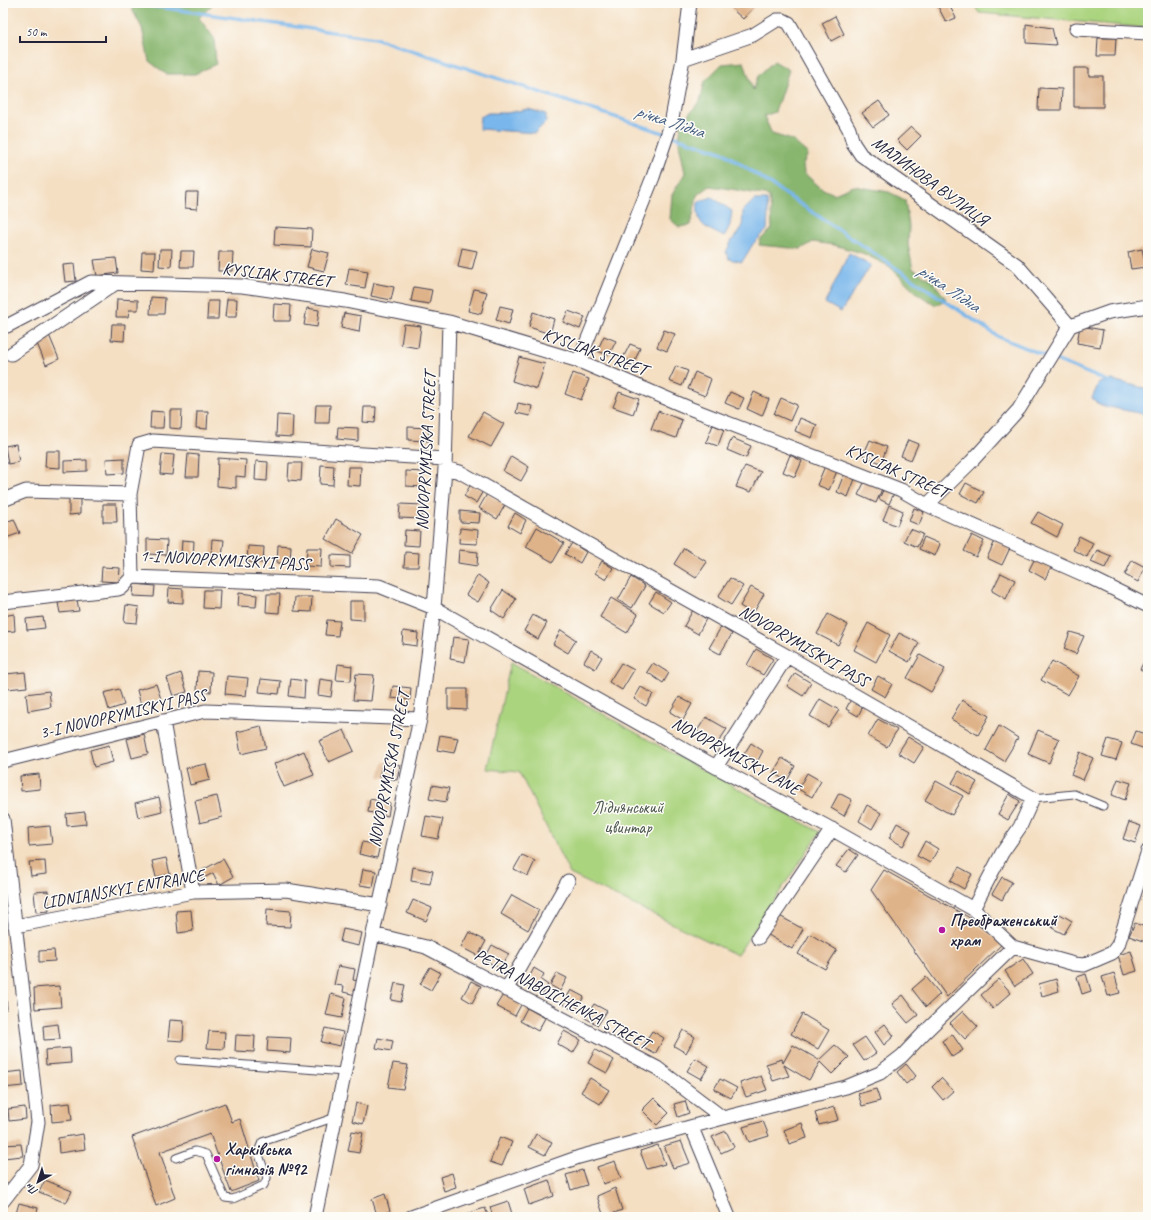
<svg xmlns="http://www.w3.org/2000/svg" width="1151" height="1220" viewBox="0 0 1151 1220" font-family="Caveat,sans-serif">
  <rect width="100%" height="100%" fill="#fdfcf7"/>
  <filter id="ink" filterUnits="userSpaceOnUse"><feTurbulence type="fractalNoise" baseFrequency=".025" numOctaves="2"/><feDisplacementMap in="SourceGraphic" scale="8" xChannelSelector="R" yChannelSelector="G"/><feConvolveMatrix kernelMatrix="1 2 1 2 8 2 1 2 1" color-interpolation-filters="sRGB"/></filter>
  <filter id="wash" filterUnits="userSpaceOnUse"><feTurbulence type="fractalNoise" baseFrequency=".012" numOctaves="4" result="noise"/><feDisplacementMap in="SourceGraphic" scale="16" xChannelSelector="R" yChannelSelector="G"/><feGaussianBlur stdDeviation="0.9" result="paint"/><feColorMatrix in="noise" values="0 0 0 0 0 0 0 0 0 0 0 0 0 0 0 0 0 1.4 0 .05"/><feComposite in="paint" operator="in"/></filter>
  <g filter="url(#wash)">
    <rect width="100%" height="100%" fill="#f4dfc3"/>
    <!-- green -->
    <path fill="#abd47f" stroke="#667b5d" d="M973 3H1148V28L979 13Z
      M511 662 677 756 820 832 737 955 570 874 519 772 487 769Z"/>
    <!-- forest -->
    <path fill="#88b66e" stroke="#556c54" d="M141 3H214L199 18 214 38 216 64 195 74H166L149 61 142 28 132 9Z
      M774 61 789 70 775 112 764 116 772 134 792 140 808 154 803 164 804 173 821 188 834 194 854 186 889 192 905 200 909 226 908 245 913 269 932 280 946 299 936 305 918 294 889 266 862 253 834 245 813 242 801 249 759 245 760 240 772 229 771 211 769 196 731 189 709 186 697 195 691 225 679 227 670 219 672 195 685 173 679 143 681 123 700 101 705 81 722 64 744 62 753 90 758 76Z"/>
    <!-- water -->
    <path fill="#78b6eb" stroke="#4d6c93" d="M528 109 546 114V122L535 133 479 129 480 117 488 113H507Z
      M712 197 732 211 730 225 724 237C706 227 696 227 698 202Z
      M754 200H767L768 213 767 230 753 244 742 262 729 259 726 252 732 240 742 228 743 211Z
      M849 253 871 265 841 312 825 303Z
      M1112 380 1148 389V415L1099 405 1092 398 1099 383Z"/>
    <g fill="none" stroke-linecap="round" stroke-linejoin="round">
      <!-- stream -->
      <path stroke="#78b6eb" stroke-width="3.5" d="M130 3 375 38 724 153 999 337 1112 383
        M3 13 7 3"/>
    </g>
    <g id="blocks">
      <!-- building -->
      <path fill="#dfb389" d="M738 3H750L754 7 743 19 732 9Z
        M936 3H948L956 18 946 22Z
        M835 16 844 34 831 41 822 23Z
        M1026 24 1052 28 1056 45 1026 43Z
        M1098 38H1116L1115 56H1097Z
        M1074 68H1089V76H1103V107H1074Z
        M1039 88 1062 89 1061 110H1038Z
        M879 101 889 115 873 127 862 113Z
        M911 127 921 136 907 150 897 140Z
        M186 192H198L197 209 185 208Z
        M275 227 312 229 311 247 274 245Z
        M462 248 477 251 472 270 458 267Z
        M160 249H172L171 267 159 266Z
        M312 249 329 253 324 271 307 267Z
        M1142 249 1146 267 1131 269 1128 252Z
        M181 251H194L193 267H180Z
        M142 252H155L154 270 141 269Z
        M219 252H233L232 271H218Z
        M116 258 118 273 97 276 94 260Z
        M74 264 76 281 65 282 63 265Z
        M349 268 368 271 365 288 346 285Z
        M374 283 394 287 391 300 371 296Z
        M414 287 432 290 429 304 411 301Z
        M474 289 487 292 481 314 468 311Z
        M151 297 165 298 164 314H150Z
        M117 299 138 300V310H129L128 317H116Z
        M227 299H237L236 317H225Z
        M208 301H219L218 319H207Z
        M274 304 291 305 290 321H273Z
        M500 306 513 309 509 324 496 320Z
        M307 308 319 310 317 327 304 325Z
        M568 311 585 317 580 329 563 322Z
        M533 312 554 319 550 334 529 327Z
        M344 313 361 316 359 332 341 328Z
        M112 324H125L124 341 111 340Z
        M404 324 421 326 418 348 401 345Z
        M1080 326 1103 330 1100 347 1077 343Z
        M664 330 675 334 667 351 657 347Z
        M49 335 59 359 46 365 36 341Z
        M604 336 616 341 609 355 597 351Z
        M630 344 640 348 634 363 623 358Z
        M519 357 545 364 537 389 512 381Z
        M676 366 688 371 682 386 669 381Z
        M695 372 711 379 705 396 688 389Z
        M573 373 589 379 581 400 565 394Z
        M619 392 639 399 633 414 613 407Z
        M730 392 744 398 739 409 725 403Z
        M754 392 769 399 762 416 747 409Z
        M781 398 797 405 790 421 774 414Z
        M518 403 532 406 530 416 516 413Z
        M316 405H330L329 423H315Z
        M364 407H376L375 423 363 422Z
        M170 410H182L181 429 170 428Z
        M151 411 164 412 163 428H150Z
        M197 411H208L207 429 196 428Z
        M658 411 682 420 676 438 651 429Z
        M483 412 504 424 491 447 469 436Z
        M277 415 293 416 292 437 276 436Z
        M800 418 817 425 812 438 795 431Z
        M713 425 724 429 718 446 706 442Z
        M338 427 358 428V441L337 439Z
        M408 427 429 428V441L408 440Z
        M732 438 751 446 746 458 727 450Z
        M870 440 887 447 881 463 863 456Z
        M908 440 918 444 911 460 901 456Z
        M16 444 19 462 8 464 5 446Z
        M46 451H60V468L45 467Z
        M162 454 174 455 172 475 160 474Z
        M188 454 199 455 198 477H186Z
        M790 455 802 461 795 477 783 472Z
        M511 456 529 467 521 481 503 471Z
        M124 458V473L107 474 106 459Z
        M218 458 246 460 245 477 236 476V488L217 486Z
        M87 460V471L64 472V461Z
        M256 461 268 462 267 481 255 480Z
        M289 463H302L301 481 288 480Z
        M321 465 334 466 333 485 320 484Z
        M745 466 761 472 751 492 736 487Z
        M825 466 837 471 829 490 817 485Z
        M348 467H361L360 486 347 485Z
        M406 471 424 472 423 487 406 486Z
        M844 474 855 479 848 497 837 492Z
        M865 481 882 489 876 503 858 495Z
        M966 483 984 492 978 503 960 494Z
        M471 484 483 491 476 503 464 496Z
        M884 488 894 493 889 504 879 499Z
        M487 494 505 505 497 519 479 508Z
        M69 499H80V514L69 515Z
        M103 504H116L117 522H103Z
        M400 504 423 505 422 519 399 518Z
        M889 505 903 511 897 526 883 520Z
        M914 508 924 512 919 525 909 521Z
        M460 511 480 513 479 523 460 522Z
        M1038 512 1063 525 1057 537 1031 523Z
        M515 513 526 520 520 533 508 526Z
        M14 519 20 533 3 539V523Z
        M336 519 363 535 352 554 325 539Z
        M537 527 564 543 553 562 526 547Z
        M460 528 478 530 477 544 459 543Z
        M910 529 923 534 917 547 904 541Z
        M405 530 420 531 419 546 404 545Z
        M972 535 984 541 976 557 964 551Z
        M1079 536 1093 543 1087 557 1073 550Z
        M924 537 940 544 935 556 919 549Z
        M147 539 167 540 166 555 147 554Z
        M212 539 224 540 222 557H211Z
        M182 540 194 541 193 559 181 558Z
        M995 541 1010 548 1002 565 987 558Z
        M572 543 586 552 580 563 565 554Z
        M278 545 291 546 290 563H277Z
        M248 546 264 547 263 563 247 562Z
        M307 548H322L321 567 306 566Z
        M684 548 707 562 696 578 674 564Z
        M459 550 478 552 477 566 458 563Z
        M1097 550 1111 556 1105 568 1091 562Z
        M405 552 419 553 418 567H404Z
        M331 555 350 556V568L331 567Z
        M1035 558 1051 567 1045 579 1029 570Z
        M1132 560 1145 567 1138 582 1125 575Z
        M602 561 613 568 606 580 595 573Z
        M102 567 120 568 119 582 101 581Z
        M1001 573 1015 580 1006 599 992 591Z
        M478 575 489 583 478 602 466 595Z
        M631 577 645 586 632 608 618 600Z
        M730 578 743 586 731 605 718 597Z
        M134 584 155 586 154 597 133 596Z
        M751 587 764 594 753 614 740 606Z
        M169 588 183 589V603L168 602Z
        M204 590H220L219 609 203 608Z
        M503 590 516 599 504 619 491 610Z
        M656 592 671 602 664 612 649 603Z
        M239 593 257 595 256 607 238 606Z
        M267 594H280L279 613 266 612Z
        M295 597H312L311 612 294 611Z
        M611 598 638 614 627 633 600 617Z
        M77 600 79 611 60 613 58 603Z
        M350 601H364V620L350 619Z
        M126 605 139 607 137 623 124 622Z
        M693 610 706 619 698 634 684 626Z
        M14 614 15 631 3 632V616Z
        M828 614 848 625 838 645 817 634Z
        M533 615 547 623 538 639 524 631Z
        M43 617 45 628 27 630 26 619Z
        M327 620 340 621 338 636 325 635Z
        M868 623 890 635 876 662 854 650Z
        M721 627 732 634 720 654 709 648Z
        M561 630 576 640 568 653 553 644Z
        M403 631 418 633 417 646 402 644Z
        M1070 632 1084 636 1076 654 1064 649Z
        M899 633 919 643 909 662 889 651Z
        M453 637 469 639 465 662 450 659Z
        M756 649 773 659 763 675 747 665Z
        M591 650 602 657 595 669 584 662Z
        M1148 654V674L1140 669Z
        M920 655 945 669 931 692 907 678Z
        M1052 661 1079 676 1068 695 1041 680Z
        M621 663 634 670 622 690 609 682Z
        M653 663 669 673 663 683 647 672Z
        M338 664 352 666 351 681 336 680Z
        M198 671 212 672 211 692 197 691Z
        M25 672 27 687 7 689 6 674Z
        M181 673 187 692 173 696 167 678Z
        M795 673 811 683 803 696 787 686Z
        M356 674 374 675 371 701 353 700Z
        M227 676 248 678 246 696 225 694Z
        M878 676 892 684 885 697 871 689Z
        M261 679 281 681 279 694 259 692Z
        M291 679 305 681 304 698 289 696Z
        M320 679 333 681 331 697 318 695Z
        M156 684 161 699 141 705 137 690Z
        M393 686 411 688 410 700 391 698Z
        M641 687 653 694 646 706 634 699Z
        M119 689 124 705 109 710 104 693Z
        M448 689H467V710L448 709Z
        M49 691 51 707 28 711 26 694Z
        M679 697 692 704 683 720 670 712Z
        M820 699 839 710 828 727 810 716Z
        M851 699 863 706 858 716 846 709Z
        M962 700 989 716 978 735 951 719Z
        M706 717 727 729 717 744 697 731Z
        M878 719 897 730 887 747 868 736Z
        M261 726 266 748 241 754 237 732Z
        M999 726 1018 738 1004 761 986 750Z
        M344 730 354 751 329 762 319 741Z
        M1038 730 1059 739 1049 763 1028 754Z
        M1136 731 1148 735V750L1131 744Z
        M144 734 148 754 132 758 127 739Z
        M440 735 458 738 454 753 437 750Z
        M908 737 924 747 914 763 898 753Z
        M1108 739 1122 743 1116 760 1102 756Z
        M751 743 763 751 757 762 744 754Z
        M109 745 113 762 94 767 90 750Z
        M304 751 314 775 284 787 274 764Z
        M1080 752 1093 758 1083 780 1071 775Z
        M782 758 795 766 787 781 773 773Z
        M383 762 400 765 397 780 379 777Z
        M206 764 210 780 190 785 186 768Z
        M959 771 977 782 970 794 952 783Z
        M807 773 821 781 812 797 798 789Z
        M39 774 40 789 21 791 20 776Z
        M1118 779 1131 783 1125 800 1112 795Z
        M936 781 963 796 952 815 925 800Z
        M432 785 449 788 446 802 429 799Z
        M839 793 852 800 844 816 831 808Z
        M1009 794 1020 801 1008 820 998 814Z
        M217 796 222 817 200 823 195 801Z
        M159 797 162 811 138 817 135 803Z
        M370 799 390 803 388 816 368 812Z
        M867 805 881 813 872 829 859 821Z
        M85 812 86 824 67 826 66 814Z
        M426 816 443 819 438 839 422 836Z
        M1129 822 1141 826 1135 843 1123 839Z
        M897 823 911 831 903 846 889 838Z
        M50 826 52 844 29 846 28 828Z
        M925 841 938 849 930 863 917 856Z
        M362 842 380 845 377 858 359 854Z
        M849 849 858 855 846 872 836 866Z
        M522 855 535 861 528 876 514 869Z
        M166 858 170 874 156 877 152 861Z
        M223 859 233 877 219 885 213 873 202 879 199 872Z
        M45 861 46 874 31 876 29 862Z
        M413 867 433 871 430 884 411 881Z
        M959 867 972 874 964 889 950 881Z
        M363 869 376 871 373 887 360 885Z
        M884 870 968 917 1002 944 947 997 871 890Z
        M1002 877 1012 882 1002 900 992 894Z
        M48 891 49 911 36 912 34 892Z
        M512 895 539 910 528 930 501 914Z
        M413 900 432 908 426 921 407 913Z
        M267 909 291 911 290 927 266 926Z
        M191 910 193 931 178 933 176 911Z
        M776 914 803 929 792 949 765 933Z
        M1060 914 1072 921 1064 934 1052 928Z
        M1135 923 1148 928V943L1129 936Z
        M343 929 362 933 359 946 340 942Z
        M469 932 486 941 478 956 461 947Z
        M810 934 837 950 825 969 798 954Z
        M492 945 509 954 500 968 484 960Z
        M54 950 55 961 39 962V951Z
        M1131 951 1137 971 1124 975 1118 955Z
        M1023 959 1033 974 1015 986 1005 971Z
        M338 966 355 969 353 980 359 981 356 995 343 992 344 986 334 985Z
        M430 967 441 973 431 990 420 984Z
        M534 968 544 974 541 980 548 985 542 995 525 985Z
        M557 973 567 978 560 991 550 985Z
        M1114 973 1120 993 1108 996 1102 977Z
        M1086 974 1091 991 1082 994 1077 977Z
        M926 977 940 994 926 1007 912 989Z
        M999 979 1011 993 993 1009 981 995Z
        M1056 979 1059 991 1042 996 1039 984Z
        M471 981 481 986 472 1003 462 997Z
        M395 983 405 985 401 1002 391 1000Z
        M59 986 61 1007 35 1009 34 988Z
        M506 990 521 1005 515 1016 496 1006Z
        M571 990 584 997 575 1011 563 1004Z
        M6 994 7 1009 3 1010V995Z
        M331 994 346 998 342 1018 326 1015Z
        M903 995 918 1015 908 1023 892 1004Z
        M594 1004 607 1011 598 1025 585 1018Z
        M527 1008 545 1018 538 1031 520 1021Z
        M963 1011 978 1027 965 1039 950 1023Z
        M802 1014 829 1030 818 1049 791 1034Z
        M170 1020 184 1021 183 1041 168 1040Z
        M58 1024 60 1039 44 1040 43 1026Z
        M885 1024 894 1036 884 1045 875 1032Z
        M325 1028 343 1032 340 1046 321 1042Z
        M683 1030 695 1037 686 1053 674 1046Z
        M209 1031 225 1032 224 1049 207 1048Z
        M564 1031 581 1040 573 1053 557 1044Z
        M652 1031 664 1038 655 1054 642 1047Z
        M952 1034 963 1050 952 1057 942 1041Z
        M236 1035 255 1036 254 1052 235 1051Z
        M268 1037 291 1038 290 1053 267 1051Z
        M865 1037 876 1053 864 1061 853 1045Z
        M378 1038 393 1041 391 1051 376 1048Z
        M793 1045 819 1060 835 1045 849 1057 832 1074 820 1062 809 1080 784 1065 789 1076 773 1081 766 1064 782 1059 783 1063Z
        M70 1048 71 1063 46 1065 45 1050Z
        M595 1050 614 1060 607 1073 588 1063Z
        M695 1058 709 1066 701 1079 687 1071Z
        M393 1063 408 1065 403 1089 388 1087Z
        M906 1064 916 1076 906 1084 897 1072Z
        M22 1071 23 1086 3 1088V1073Z
        M761 1076 767 1090 746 1097 740 1083Z
        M590 1078 609 1090 600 1104 581 1092Z
        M941 1078 953 1091 943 1100 932 1087Z
        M720 1079 737 1088 731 1098 714 1089Z
        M876 1089 880 1101 862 1106 858 1094Z
        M654 1098 669 1113 657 1125 642 1110Z
        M685 1101 689 1113 678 1117 674 1104Z
        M70 1103 72 1120 52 1122 51 1105Z
        M225 1103 232 1122 240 1119 259 1181 231 1192 210 1134 160 1152 175 1198 156 1206 132 1137Z
        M356 1103 367 1106 363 1124 352 1121Z
        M25 1107 26 1119 9 1121 8 1109Z
        M834 1107 838 1120 819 1125 815 1113Z
        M763 1121 769 1136 749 1142 743 1127Z
        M802 1123 807 1138 789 1144 784 1130Z
        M352 1131 363 1133 359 1153 348 1151Z
        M726 1131 734 1147 721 1153 712 1137Z
        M83 1134 85 1149 59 1153 58 1138Z
        M536 1134 552 1142 545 1155 529 1147Z
        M500 1137 512 1142 502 1166 490 1162Z
        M681 1141 690 1163 673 1168 664 1146Z
        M21 1144 23 1156 3 1158V1145Z
        M658 1145 665 1164 647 1169 640 1151Z
        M615 1161 621 1178 603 1184 597 1167Z
        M582 1170 587 1185 571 1190 566 1175Z
        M452 1173 456 1187 444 1191 440 1177Z
        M45 1180 72 1191 66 1203 39 1192Z
        M549 1180 554 1196 529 1205 524 1189Z
        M615 1188 622 1210 604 1217 597 1196Z
        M385 1194 390 1211 377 1215 372 1199Z
        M508 1201 513 1217H493L490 1207Z
        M19 1203 38 1208 36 1217H15Z
        M485 1208 489 1217H469L468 1213Z"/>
    </g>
  </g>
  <g filter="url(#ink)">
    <use href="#blocks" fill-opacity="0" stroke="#423e4f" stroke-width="1"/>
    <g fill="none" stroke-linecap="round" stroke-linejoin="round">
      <!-- service casing -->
      <g stroke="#423e4f" stroke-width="9">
        <path id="service" d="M1033 798 1074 794 1103 806
          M180 1060 345 1072
          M176 1158 195 1151 206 1154 225 1198 233 1199 264 1185 267 1178 258 1152 262 1142 336 1117"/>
      </g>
      <!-- minor casing -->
      <g stroke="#423e4f" stroke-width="15">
        <path id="minor" d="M690 3 683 59 753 35 777 20H783L789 23 849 129 853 143 861 155 1017 265 1070 326
          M1076 29 1148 33
          M3 327 7 326 91 282 242 286 345 301 449 322 579 361 689 408 901 490 927 505 1089 577 1148 606
          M11 354 116 283
          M579 361 653 177 671 124 683 59
          M445 459 153 441 139 445 130 494 132 577 379 586 434 608 716 767 826 826 973 909 1013 947 1074 964 1084 965 1112 953 1118 945 1148 851
          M445 468 460 472 787 656 1033 798 1020 827 1002 853 973 909
          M3 500 26 491 130 494
          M927 505 971 462 1019 409 1070 326 1109 312 1148 306
          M3 602 118 589 123 587 132 577
          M163 721 193 892
          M3 761 205 711 420 719
          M716 767 787 656
          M3 819 38 1122 31 1165 3 1201
          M15 926 193 892 286 890 380 905
          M373 934 426 947 657 1068 723 1118
          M758 938 832 829
          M506 990 568 881
          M692 1128 729 1217
          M315 1217 373 934 420 719 434 608 445 468 449 322
          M411 1217 579 1157 723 1118 846 1087 880 1073 902 1056 925 1032 1013 947"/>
      </g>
      <!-- service -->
      <use href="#service" stroke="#fff" stroke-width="7"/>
      <!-- minor -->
      <use href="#minor" stroke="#fff" stroke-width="13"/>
    </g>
  </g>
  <!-- markers -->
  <g fill="#b5179e" stroke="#fdfcf7" stroke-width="1.5">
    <circle cx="942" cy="930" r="4"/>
    <circle cx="217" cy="1159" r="4"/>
  </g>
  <g text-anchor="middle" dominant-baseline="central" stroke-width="3" stroke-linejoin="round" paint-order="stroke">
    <!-- street labels -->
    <g font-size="17" fill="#22223b" stroke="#fdfcf7">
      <text transform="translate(930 181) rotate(36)">МАЛИНОВА ВУЛИЦЯ</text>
      <text transform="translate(277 275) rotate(7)">KYSLIAK STREET</text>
      <text transform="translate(595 352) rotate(20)">KYSLIAK STREET</text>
      <text transform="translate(426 451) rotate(-87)">NOVOPRYMISKA STREET</text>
      <text transform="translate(897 471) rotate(24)">KYSLIAK STREET</text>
      <text transform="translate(225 560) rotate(3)">1-I NOVOPRYMISKYI PASS</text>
      <text transform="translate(804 646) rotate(30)">NOVOPRYMISKYI PASS</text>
      <text transform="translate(123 714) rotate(-13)">3-I NOVOPRYMISKYI PASS</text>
      <text transform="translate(736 756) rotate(29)">NOVOPRYMISKY LANE</text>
      <text transform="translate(389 769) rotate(-79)">NOVOPRYMISKA STREET</text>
      <text transform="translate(123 889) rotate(-10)">LIDNIANSKYI ENTRANCE</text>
      <text transform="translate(562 999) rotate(28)">PETRA NABOICHENKA STREET</text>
    </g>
    <!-- park labels -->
    <g font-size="17" fill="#4b574f" stroke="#fdfcf7">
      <text x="628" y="807">Ліднянський<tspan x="628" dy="20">цвинтар</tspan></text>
    </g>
    <!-- poi labels -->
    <g font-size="17" font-weight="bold" fill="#22223b" stroke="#fdfcf7" text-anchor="start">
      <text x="950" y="920">Преображенський<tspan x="950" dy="20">храм</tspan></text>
      <text x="225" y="1149">Харківська<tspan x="225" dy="20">гімназія №92</tspan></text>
    </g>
    <!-- water labels -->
    <g font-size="18" font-style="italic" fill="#445d81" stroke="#fdfcf7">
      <text transform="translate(670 121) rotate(18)">річка Лідна</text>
      <text transform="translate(949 288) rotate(34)">річка Лідна</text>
    </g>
  </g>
  <!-- margin -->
  <rect width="1151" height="1220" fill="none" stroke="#fdfcf7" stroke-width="16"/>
  <!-- north arrow -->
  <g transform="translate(38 1182) rotate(219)" stroke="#fdfcf7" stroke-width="3" paint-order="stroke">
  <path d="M0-3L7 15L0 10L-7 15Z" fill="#22223b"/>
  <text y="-6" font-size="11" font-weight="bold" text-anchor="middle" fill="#22223b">Пн</text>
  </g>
  <!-- scale -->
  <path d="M20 36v6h86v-6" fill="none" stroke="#22223b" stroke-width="2"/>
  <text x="26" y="36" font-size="12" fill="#22223b" stroke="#fdfcf7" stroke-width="3" paint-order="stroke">50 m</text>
</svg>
